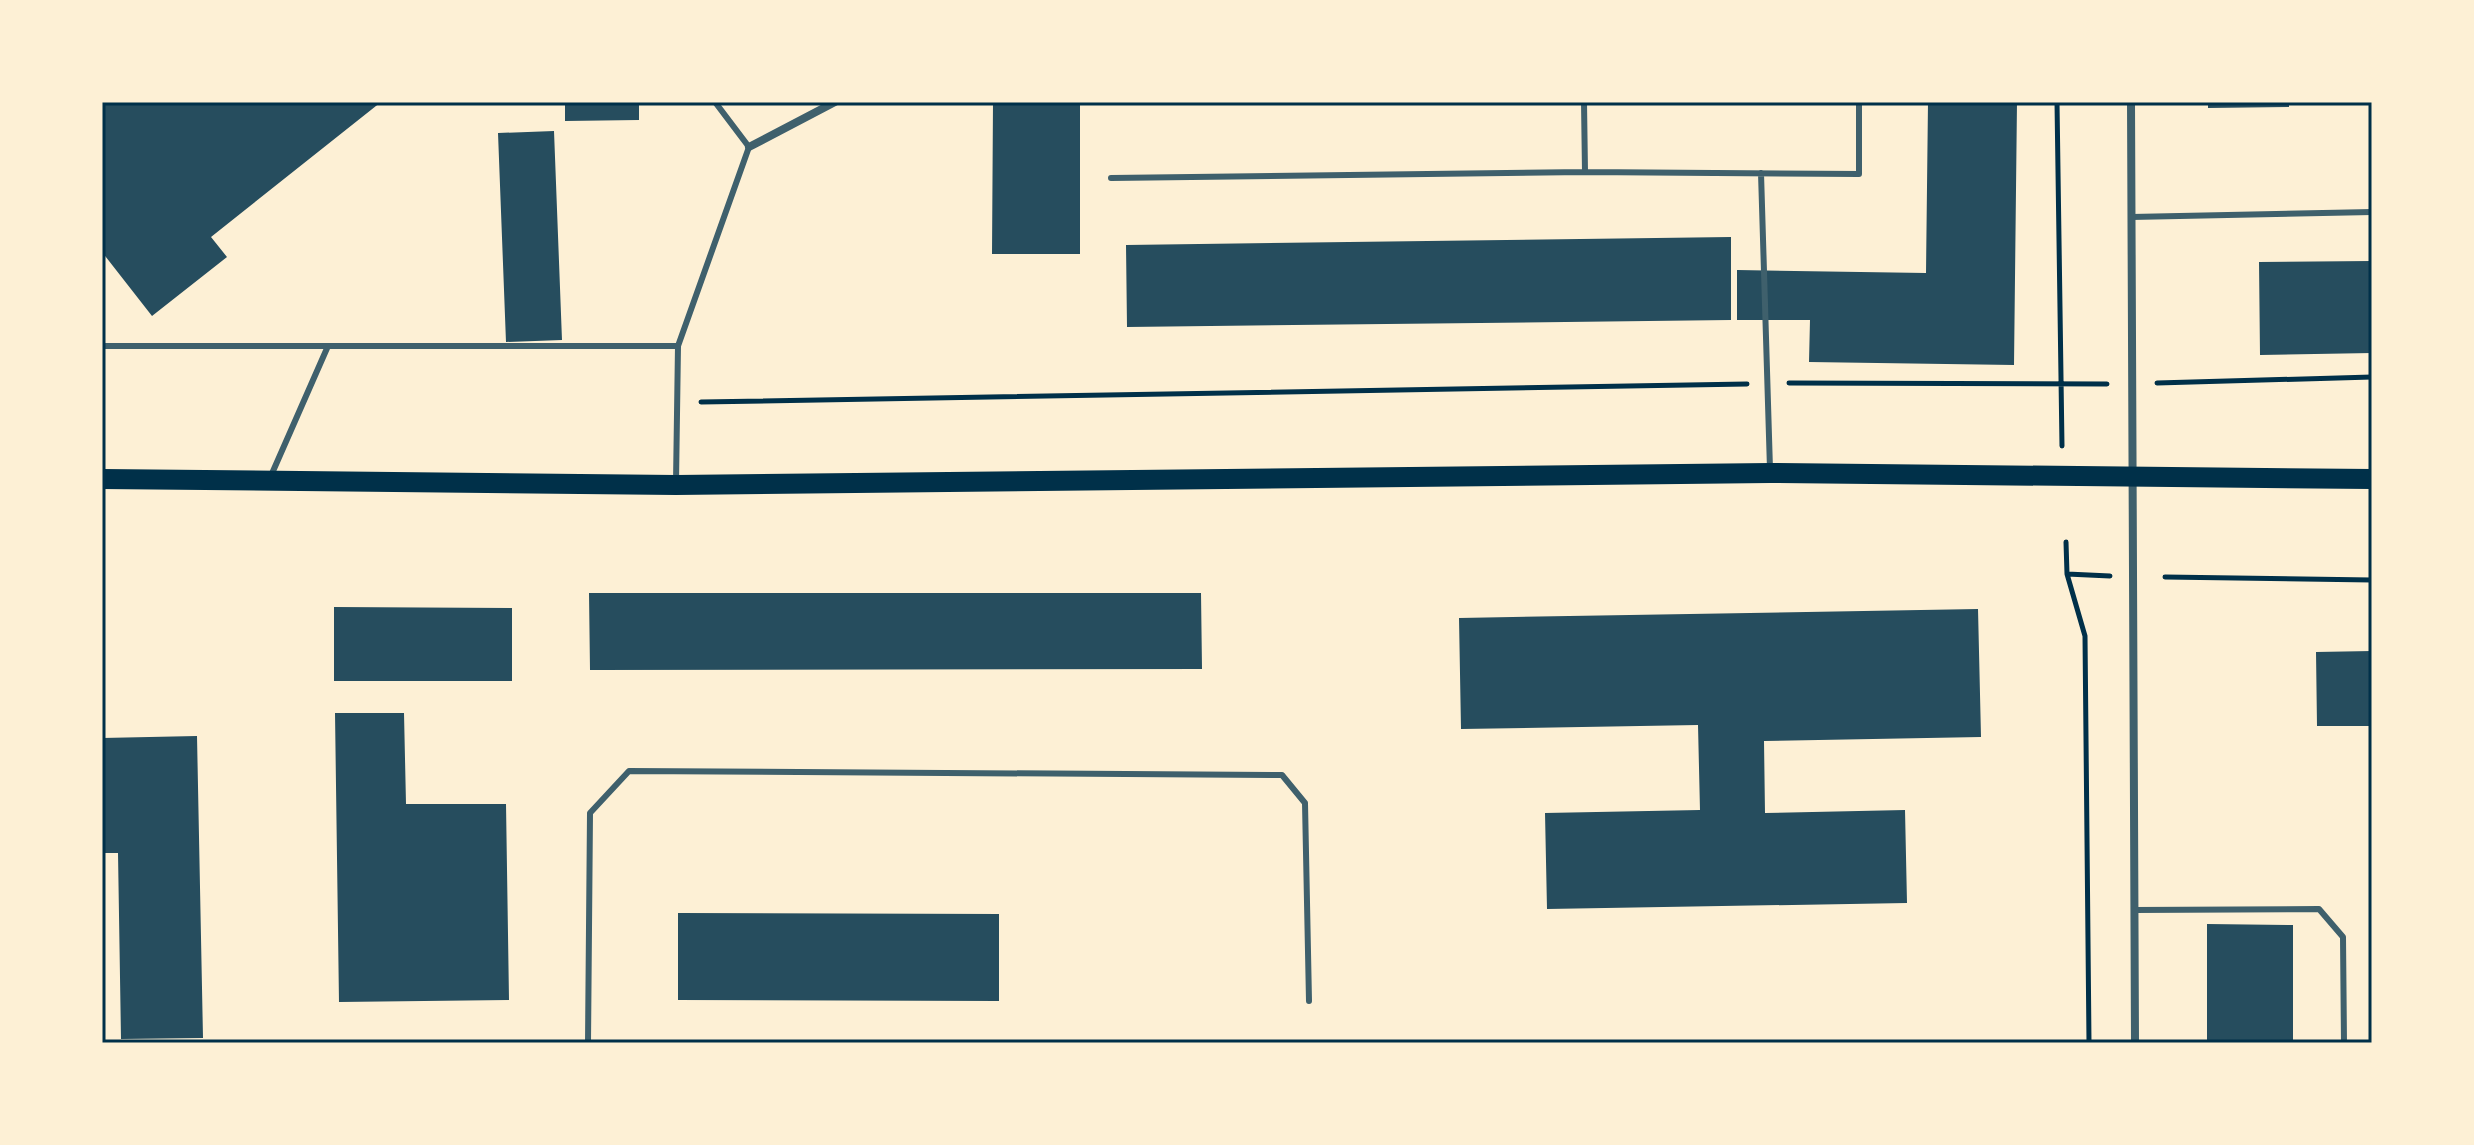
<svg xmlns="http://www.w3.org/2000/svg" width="2474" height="1145" viewBox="0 0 2474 1145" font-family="Ubuntu,sans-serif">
  <rect width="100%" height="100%" fill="#fdf0d5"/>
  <!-- building -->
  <path fill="#264d5e" d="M102 102H381L211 237 227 257 152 316 102 252Z
    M565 102H639V120L565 121Z
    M993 102H1080V254H992Z
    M1928 102H2017L2014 365 1809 362 1810 320H1737V270L1926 273Z
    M2208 102H2289V107L2208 108Z
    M554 131 562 340 506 342 498 133Z
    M1731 237V320L1127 327 1126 245Z
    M2372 261V353L2260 355 2259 262Z
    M589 593H1201L1202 669 590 670Z
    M334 607 512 608V681H334Z
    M1978 609 1981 737 1764 741 1765 813 1905 810 1907 903 1547 909 1545 813 1700 810 1698 725 1461 729 1459 618Z
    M2372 651V726H2317L2316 652Z
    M335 713H404L406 804H506L509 1000 339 1002Z
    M197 736 203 1038 121 1039 118 853H102V738Z
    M678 913 999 914V1001L678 1000Z
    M2207 924 2293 925V1043H2207Z"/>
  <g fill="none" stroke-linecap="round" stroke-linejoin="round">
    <!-- path -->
    <path stroke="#003049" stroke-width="5" d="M2057 102 2062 446
      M1789 383 2107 384
      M2157 383 2372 377
      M701 402 1747 384
      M2066 542 2067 574 2085 636 2089 1043
      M2067 574 2110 576
      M2165 577 2372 580"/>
    <!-- service -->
    <path stroke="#3f606c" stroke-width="6" d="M1584 102 1585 172 1859 174V102
      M1761 173 1770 469
      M1111 178 1585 172
      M2131 217 2372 212
      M102 346H678
      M270 478 328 346
      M676 482 678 346 749 147 715 102
      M2134 910 2319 909 2343 937 2344 1043
      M588 1043 590 813 629 771 1282 775 1305 803 1309 1001"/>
    <!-- minor -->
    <path stroke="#3f606c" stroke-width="8" d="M2131 102 2135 1043
      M749 147 835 102"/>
    <!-- primary -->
    <path stroke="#003049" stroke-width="20" d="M102 479 676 485 1770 473 2372 479"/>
  </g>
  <!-- border -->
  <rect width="2474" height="1145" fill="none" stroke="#fdf0d5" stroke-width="208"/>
  <rect x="104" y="104" width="2266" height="937" fill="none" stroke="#003049" stroke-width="3"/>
</svg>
